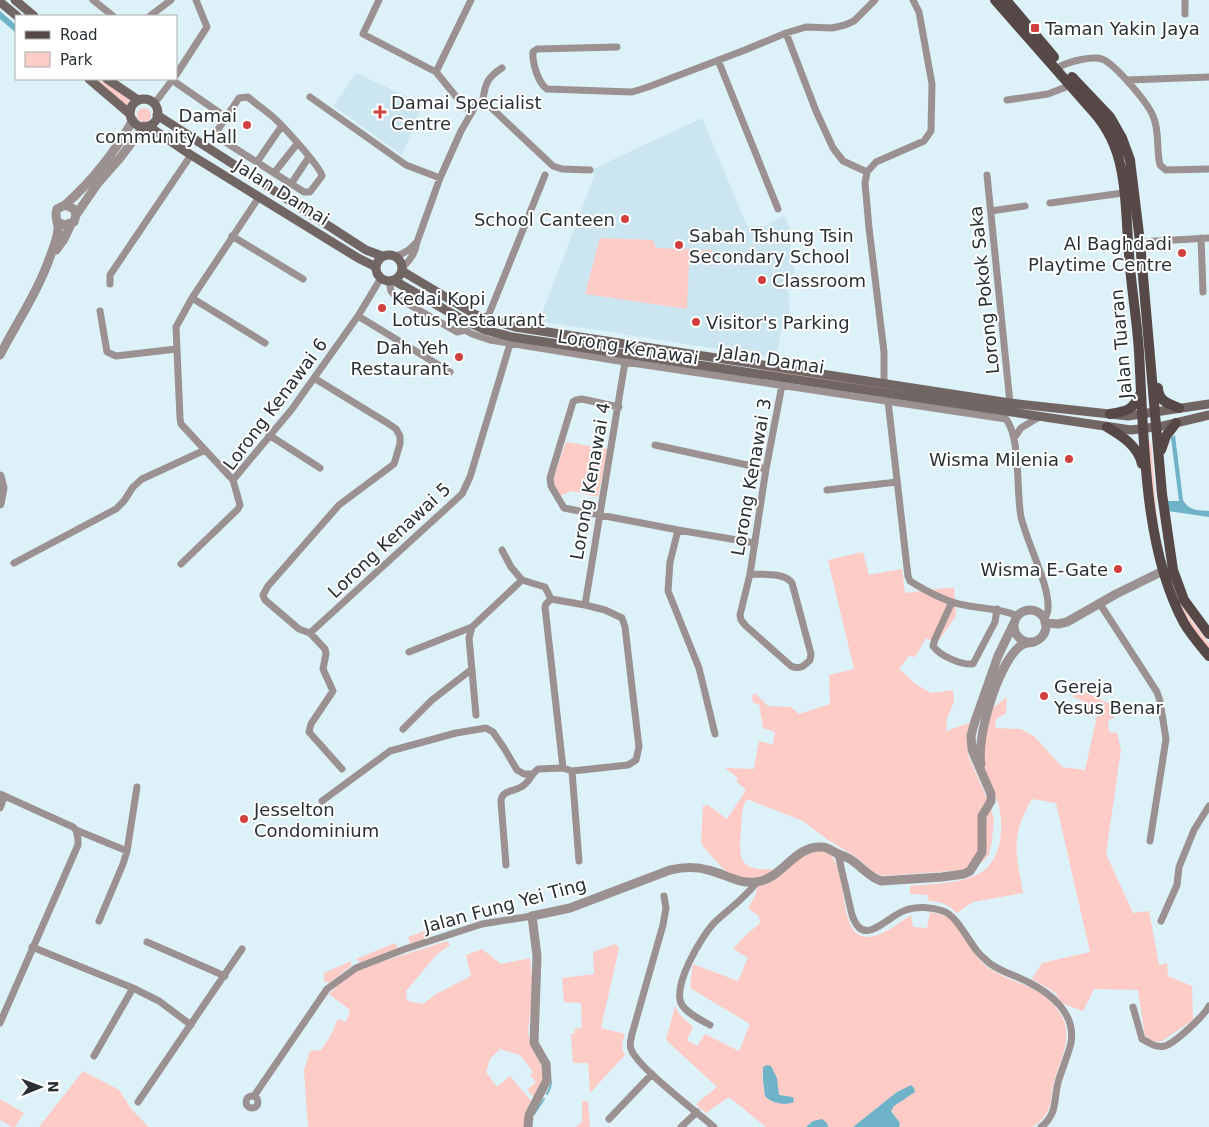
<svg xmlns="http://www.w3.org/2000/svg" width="1209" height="1127" viewBox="0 0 1209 1127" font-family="'DejaVu Sans',sans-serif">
  <rect width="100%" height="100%" fill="#ddf1f8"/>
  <!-- built -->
  <path fill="#cbe6f0" d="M356 73 423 104 402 155 334 106Z
    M702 118 747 226H766L784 215 791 231 790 260 795 266 793 278 788 281 790 315 781 333 776 358 539 321 594 177 593 169Z"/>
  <!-- green -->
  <path fill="#feccc6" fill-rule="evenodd" d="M96 79C102 79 125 97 133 102L128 108Z
    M137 115a7 7 0 1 1 14 0a7 7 0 1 1-14 0Z
    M600 238 653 240 656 248 714 250H712L711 263H689L687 309 585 294Z
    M760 369 981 401 980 404 760 371Z
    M1149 439 1151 444C1156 491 1155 551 1177 595 1185 612 1197 628 1209 643V650L1191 628 1180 609 1164 566 1151 480Z
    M566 442 608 449 598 497 572 491 560 496 552 482Z
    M863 552 869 575 902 569 905 593 954 587 956 616 937 643 926 638 915 657 909 656 899 669 916 684 931 693 953 690 954 702 947 718 946 731 972 722 967 746 968 755 991 808 994 821 992 840 989 855 981 863 963 870 882 876 875 873 855 856 828 840 803 821 747 799C741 808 742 818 741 829 738 863 740 871 777 869 764 877 746 883 731 875 724 871 709 853 703 846L701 841 703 806 708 805 727 819 746 790 736 781 738 778 725 768 754 769 759 741 773 745 775 732 763 728 759 704 753 703 752 696 755 693 768 706 791 707 799 714 830 704 829 675 854 669 828 560Z
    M1075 687 1114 706V718L1108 720 1109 732 1117 733 1121 750 1106 854 1133 913 1149 911 1159 965 1167 963 1168 976 1192 986 1193 1020 1162 1041 1153 1042 1145 1036 1138 990 1094 989 1083 1011 1061 1003 1056 993 1032 979 1042 963 1090 952 1056 803 1032 799C1010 836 1016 853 1023 893L973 902 957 913C948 905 942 901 929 901L927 895 910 894V886C931 884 954 884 974 876 1002 865 1005 828 998 803 993 788 982 773 980 756 979 750 986 717 990 712 994 706 1001 702 1007 697L1006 714 997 718 995 724 996 728 1021 729 1035 737 1062 767 1085 770 1097 716 1082 709 1083 701 1073 697Z
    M820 850C825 851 830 853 833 858 845 877 841 916 855 932 860 937 868 938 874 936 887 933 900 922 911 915L913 927 927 928 930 912C935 913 940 914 945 916 957 922 972 954 986 966 997 975 1011 979 1024 985 1047 994 1070 1014 1066 1041 1064 1054 1059 1066 1055 1078 1048 1100 1056 1112 1032 1127H899L900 1123 891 1111 894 1106 914 1092 889 1099 853 1127H828L827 1123 813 1121 806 1127H766L729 1097 706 1113 696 1104 717 1087 666 1040 675 1006 679 1014 693 1027 687 1040 697 1046 705 1034 739 1051 750 1024 690 988 693 964 738 981 748 958 733 949 745 936 760 923 759 916 748 908 756 894 757 887 771 882 804 854ZM762 1074 778 1088 779 1095 792 1097 788 1104 774 1102 765 1096Z
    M427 930 430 937 410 944 408 937Z
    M447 941 450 945 436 955 406 991 407 1001 423 1004 436 994 471 976 466 955 482 949 501 964 530 958 533 988 528 1032 530 1045 541 1065 544 1074V1080L536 1097 533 1096 527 1090 536 1082 530 1075 533 1072 520 1055 500 1049 490 1059 486 1072 497 1087 510 1076 531 1101 524 1127H308L304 1070 310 1051 321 1050 330 1037 338 1019 346 1022 350 1010 329 994 343 980 359 969Z
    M395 943 398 948 361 963 356 959Z
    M615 944 619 948 601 1028 625 1034C623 1041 620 1048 625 1055L590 1093 588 1063H573L571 1034 575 1033 574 1029 582 1028 581 1003 564 1002 562 978 594 974 593 952Z
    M351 961V966L329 983 324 981V973Z
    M83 1071 119 1090 132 1110 149 1127H39Z
    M0 1099 24 1113 15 1127H12L0 1120Z
    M582 1101H588L590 1127H576L582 1122Z"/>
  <!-- water -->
  <path fill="#6fb3c9" d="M0 11 16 25V33L0 19Z
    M1175 435 1183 500C1189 511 1198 510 1209 511V517L1168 511V501H1179L1171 438Z
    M767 1065 771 1066 777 1078 779 1095 793 1097 794 1102C785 1106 771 1103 765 1096L763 1080V1067Z
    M911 1085 914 1088 915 1092 894 1106 891 1111 900 1123 899 1127H853L897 1092Z
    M822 1119 827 1123 828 1127H806L813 1121Z"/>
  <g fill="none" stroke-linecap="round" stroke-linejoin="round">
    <!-- stream -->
    <path stroke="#6fb3c9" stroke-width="2" d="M547 1094 550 1088 551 1082
      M534 1114 544 1099"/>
    <!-- minor -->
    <path stroke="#9a9190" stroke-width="7" d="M93 0 113 16
      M379 0 363 34 436 72 458 99 471 112
      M1185 0V14
      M150 16 171 0
      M786 33 816 111 833 148 843 161 867 172
      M617 47 537 49 533 52C532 62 538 83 547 89L632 92 648 87 745 50 786 33 806 27 832 28 845 25 854 21 875 0
      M718 60 778 209
      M1061 66C1071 61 1092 56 1102 59 1115 64 1148 103 1153 116 1160 131 1156 149 1160 165L1166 170 1209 169
      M436 72 471 0
      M176 75 207 27 196 0
      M172 80 227 118
      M1127 80 1209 77
      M310 97 406 165 440 178
      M483 100 553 166 562 169 590 170
      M1007 100 1048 94 1071 85
      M154 104 173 79
      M257 162 281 127
      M274 173 304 192H310L322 176C320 166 282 125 273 117 265 110 256 104 248 97L239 98 217 131 218 136 222 140 274 173 297 144
      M987 175 1010 403
      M291 184 309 157
      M1050 203 1123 193
      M991 211 1025 206
      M232 236 303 279
      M1201 238 1203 292
      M1140 242 1209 238
      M395 256C405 254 410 249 417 242
      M402 268C410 260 415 254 417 242L440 178 461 131 476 105 483 100C485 83 488 77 502 68
      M389 281 391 291 396 297 457 332 465 330 472 334 490 340 625 362 1006 419C1021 438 1016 492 1021 517 1027 543 1050 586 1048 609 1048 613 1046 616 1044 620
      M110 284V275L191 155
      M192 298 265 343
      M100 311 107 352 116 356 176 349
      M358 316 450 372
      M487 319 545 175
      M314 378 389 424 396 429 400 436V444L394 464 339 505 268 586 263 595 265 600 299 629 310 633 325 649 326 654 323 669 333 691 311 724 309 732 342 769
      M884 383V352L869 228 865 183 867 172 876 162 924 141 931 131 932 84 919 12 913 0
      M888 401 908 576 910 581C926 591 946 602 964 605 983 609 1000 608 1018 616
      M619 407 582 399 576 400 573 402 550 478 551 486 564 508 678 530 755 543
      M269 435 320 468
      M1014 438 1021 428 1039 417
      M655 445 766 469
      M233 480 181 424 180 418 176 327 192 298 259 197
      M827 490 897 482
      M678 530 670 562 668 591 699 668 715 734
      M502 550 511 567 522 580
      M14 563 116 509 124 501 133 487 142 479 205 450
      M181 564 238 509 240 505 233 480 292 409 358 316 381 278
      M750 574C763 575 784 572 792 583L811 654 810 660C804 666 800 670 791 666L746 626 741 620 740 615 750 574 766 469 782 385
      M551 599 546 604 545 607 563 768
      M551 599 585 605
      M952 602 935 639 933 646C940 656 961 665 973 664L995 622 997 609
      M1100 604 1139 664 1157 692 1160 701 1166 739 1150 841
      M310 633 462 494 470 477 510 344
      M409 652 472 627
      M476 715 469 638 472 627 522 580 545 587 551 599
      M403 729 432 700 472 669
      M572 771 579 861
      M0 794 73 827 76 830 127 851
      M322 801 390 751 456 733 486 728 493 732 504 748 517 770 524 774H532
      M0 808 4 797
      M838 854 852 915C864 950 886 916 906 910 917 906 932 907 943 911 956 915 968 940 977 951 980 955 984 958 988 962 1000 972 1015 975 1028 982 1052 994 1076 1014 1071 1043 1068 1055 1063 1067 1059 1079 1053 1097 1059 1113 1041 1127
      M506 865 501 802C501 790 513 792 521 787 529 783 531 774 538 769L563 768 572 771 628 765 636 760 639 747 625 627 622 618 605 610 585 605 625 362
      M664 896 666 908 663 925 632 1034C631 1039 629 1045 631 1049 637 1067 697 1112 714 1127
      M99 921 123 864 127 851 137 787
      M1161 921 1177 885 1179 867 1194 830 1209 806
      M147 942 225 976
      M32 947 133 988 159 1001 191 1025
      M1133 1007 1142 1039C1149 1043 1156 1048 1165 1046 1175 1043 1204 1016 1209 1006
      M0 1023 78 845V839L76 830
      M710 1025C701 1020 688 1014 682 1005 671 987 702 935 715 922 729 909 745 898 757 882
      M94 1056 133 988
      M246 1102a6 6 0 1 1 12 0a6 6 0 1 1-12 0Z
      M254 1096 327 989 356 968 405 949 482 924 532 916
      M138 1102 242 949
      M609 1119 652 1074
      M681 1127 697 1112"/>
    <!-- tertiary -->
    <path stroke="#9a9190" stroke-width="9" d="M65 205C92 181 115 152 133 120
      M76 215 98 183 120 158 144 126
      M56 250 64 239 71 224
      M0 355C17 322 39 290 51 254 54 246 58 237 58 228 58 221 54 217 57 209L65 205 74 209 76 215 74 222 64 225 58 222
      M0 476 3 488 0 504
      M1014 626a16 16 0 1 1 32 0a16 16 0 1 1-32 0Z
      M1045 623 1058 624 1067 622 1116 594 1163 571
      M981 764C976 737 998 665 1019 647 1023 643 1029 643 1034 642
      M528 1127 529 1115 547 1080 546 1064 534 1043 537 956 532 916 570 908 670 870C683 867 695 866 708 870 725 874 738 884 756 882 783 879 794 845 822 847 827 847 831 850 836 853 841 855 846 857 850 859 861 866 869 877 881 881L942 877 964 874 970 871 982 852V816L991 801V794L972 750 971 736 975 721 998 656 1015 621"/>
    <!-- secondary -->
    <path stroke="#726665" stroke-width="9" d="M15 0 34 16
      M0 2 17 16
      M89 79 130 114
      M107 79 138 100
      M130 113a14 14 0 1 1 28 0a14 14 0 1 1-28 0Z
      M157 115 366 250 382 256
      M148 126 191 155 358 258 376 267
      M376 268a13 13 0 1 1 26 0a13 13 0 1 1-26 0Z
      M402 271 476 315 515 327 1010 403 1128 416 1209 404
      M393 280 465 321 485 330 512 337 1131 430 1163 426 1209 415"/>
    <!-- primary -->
    <path stroke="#564846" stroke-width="10" d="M995 0 1097 116C1104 125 1110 135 1114 145 1127 175 1126 221 1129 254 1131 287 1137 319 1139 352 1144 436 1143 548 1184 623 1191 635 1200 645 1209 656
      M1006 0 1054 57
      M1072 77 1110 117 1122 138 1130 160 1140 242 1162 494 1173 570 1184 600 1209 634
      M1158 388C1159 402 1168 403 1179 408
      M1110 414C1128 411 1133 410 1141 393
      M1107 427C1122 436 1138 446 1142 464
      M1161 450 1166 436 1176 423"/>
  </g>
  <!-- markers -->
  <g fill="#cf403e" stroke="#fff" stroke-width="2">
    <rect x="1030" y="23" width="10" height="10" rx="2.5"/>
    <path d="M377.5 104.5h5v5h5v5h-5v5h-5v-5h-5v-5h5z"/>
    <circle cx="247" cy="125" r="5"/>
    <circle cx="625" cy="219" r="5"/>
    <circle cx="679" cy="245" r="5"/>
    <circle cx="1182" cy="253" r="5"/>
    <circle cx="762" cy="280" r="5"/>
    <circle cx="382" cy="308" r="5"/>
    <circle cx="696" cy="322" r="5"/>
    <circle cx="459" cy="357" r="5"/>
    <circle cx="1069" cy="459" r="5"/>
    <circle cx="1118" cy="569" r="5"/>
    <circle cx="1044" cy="696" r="5"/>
    <circle cx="244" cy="819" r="5"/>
  </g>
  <g text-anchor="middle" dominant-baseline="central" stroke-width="4" stroke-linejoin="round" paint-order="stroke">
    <!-- poi labels -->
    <g font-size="18" fill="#2a3134" stroke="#fff" text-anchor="start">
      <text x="1045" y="28">Taman Yakin Jaya</text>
      <text x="391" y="102">Damai Specialist<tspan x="391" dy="21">Centre</tspan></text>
      <text x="237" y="115" text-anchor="end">Damai<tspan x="237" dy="21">community Hall</tspan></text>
      <text x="615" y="219" text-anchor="end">School Canteen</text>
      <text x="689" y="235">Sabah Tshung Tsin<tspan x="689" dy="21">Secondary School</tspan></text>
      <text x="1172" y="243" text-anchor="end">Al Baghdadi<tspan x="1172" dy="21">Playtime Centre</tspan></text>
      <text x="772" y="280">Classroom</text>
      <text x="392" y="298">Kedai Kopi<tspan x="392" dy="21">Lotus Restaurant</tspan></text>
      <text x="706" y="322">Visitor's Parking</text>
      <text x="449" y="347" text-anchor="end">Dah Yeh<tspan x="449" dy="21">Restaurant</tspan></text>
      <text x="1059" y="459" text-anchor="end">Wisma Milenia</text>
      <text x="1108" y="569" text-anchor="end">Wisma E-Gate</text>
      <text x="1054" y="686">Gereja<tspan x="1054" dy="21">Yesus Benar</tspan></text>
      <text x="254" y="809">Jesselton<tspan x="254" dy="21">Condominium</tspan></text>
    </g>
    <!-- street labels -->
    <g font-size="18" fill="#2a3134" stroke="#fff">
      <text transform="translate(282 192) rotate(32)">Jalan Damai</text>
      <text transform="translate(984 290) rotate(-96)">Lorong Pokok Saka</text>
      <text transform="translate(1121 344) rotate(-95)">Jalan Tuaran</text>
      <text transform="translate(628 347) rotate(9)">Lorong Kenawai</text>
      <text transform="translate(771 359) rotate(9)">Jalan Damai</text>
      <text transform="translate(275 404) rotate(-53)">Lorong Kenawai 6</text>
      <text transform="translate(751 477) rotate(-80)">Lorong Kenawai 3</text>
      <text transform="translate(590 481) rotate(-80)">Lorong Kenawai 4</text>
      <text transform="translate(389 540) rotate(-43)">Lorong Kenawai 5</text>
      <text transform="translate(505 905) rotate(-15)">Jalan Fung Yei Ting</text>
    </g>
  </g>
  <!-- legend -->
  <rect x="15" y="15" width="162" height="65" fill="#ffffff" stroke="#aaadae"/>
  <rect x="25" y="31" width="25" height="8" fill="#564846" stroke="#aaadae"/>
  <text x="60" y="40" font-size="15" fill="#2a3134">Road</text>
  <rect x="25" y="52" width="25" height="15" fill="#feccc6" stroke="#aaadae"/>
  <text x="60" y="65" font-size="15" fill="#2a3134">Park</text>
  <!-- north arrow -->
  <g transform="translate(40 1087) rotate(89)" stroke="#ffffff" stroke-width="4" paint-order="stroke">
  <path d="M0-4L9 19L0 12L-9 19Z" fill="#2a3134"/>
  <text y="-8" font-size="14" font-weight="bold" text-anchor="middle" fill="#2a3134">N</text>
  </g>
</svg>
